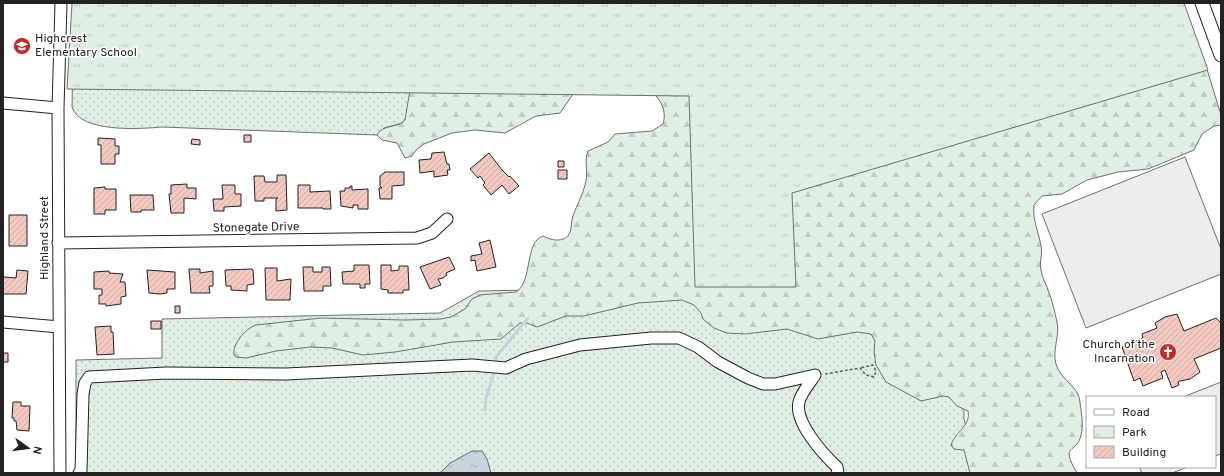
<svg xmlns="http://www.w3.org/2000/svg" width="1224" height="476" viewBox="0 0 1224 476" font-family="Overpass,sans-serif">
  <defs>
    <pattern id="grass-dots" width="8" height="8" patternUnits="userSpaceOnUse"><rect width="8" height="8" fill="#e0efe3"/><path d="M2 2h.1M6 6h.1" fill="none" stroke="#c0cdc2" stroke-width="1.8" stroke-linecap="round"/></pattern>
    <pattern id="forest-firs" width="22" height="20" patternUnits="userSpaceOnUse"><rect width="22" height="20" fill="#e0efe3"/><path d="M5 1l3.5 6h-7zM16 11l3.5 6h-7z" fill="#c0cdc2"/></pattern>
    <pattern id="park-tufts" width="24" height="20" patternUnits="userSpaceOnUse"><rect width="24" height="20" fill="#e0efe3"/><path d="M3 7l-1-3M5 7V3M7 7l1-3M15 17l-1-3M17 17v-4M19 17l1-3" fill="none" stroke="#c0cdc2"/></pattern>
    <pattern id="water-ripples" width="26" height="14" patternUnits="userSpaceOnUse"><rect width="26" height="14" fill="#c7d3dd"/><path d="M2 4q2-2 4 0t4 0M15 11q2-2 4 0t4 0" fill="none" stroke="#abb5bd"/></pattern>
    <pattern id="building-hatch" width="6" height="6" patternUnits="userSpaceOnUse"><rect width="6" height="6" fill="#f3c9c0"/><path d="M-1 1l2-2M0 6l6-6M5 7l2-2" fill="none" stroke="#d0aca5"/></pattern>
  </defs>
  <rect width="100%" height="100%" fill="#fff"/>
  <!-- grass -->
  <path fill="url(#grass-dots)" stroke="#6f6f6f" d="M74 3 411 84 407 115 403 123 384 128 377 135 162 127C140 129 80 133 72 107Z
    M962 238 964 419 978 473H76V360L162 358V319L440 313 479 291 695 287Z"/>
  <!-- forest -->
  <path fill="url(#forest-firs)" stroke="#6f6f6f" d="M1205 63 1221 115V125L1214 126 1202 134 1194 150 1148 169 1118 172 1087 180 1062 194 1042 196 1034 205C1032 219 1039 233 1041 246 1043 254 1039 262 1041 270 1042 278 1046 283 1048 290 1052 299 1055 313 1057 322 1060 336 1052 350 1056 364 1060 380 1079 386 1080 402 1081 412 1084 425 1081 435 1077 455 1059 442 1077 473H970L964 450 954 449 951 445C955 432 971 426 968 411L957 406 949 397 943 396 921 401 886 382 876 365 874 352 875 341 871 334 857 332 818 339 787 329 745 334 727 333 714 328 703 319 701 313 694 305 682 300 638 303 584 316H566L537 327 527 323H520L501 339 453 342 395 352 363 355 332 348 310 347 276 351 246 358 236 357 234 355C232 344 246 328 256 325L321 318 405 320 441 319 451 317 465 309 472 299 480 295 516 292C533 282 524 242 543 236 552 241 566 243 570 232 572 227 571 221 573 216 577 204 583 195 586 181 588 171 584 160 588 151L608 142 615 134 652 131 663 124C667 110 661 101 651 90L573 94 560 113 536 116 505 133 475 130 452 133 424 144 416 150 412 156 405 158 397 143 382 140 377 135C382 124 400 128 405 120L411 84Z"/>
  <!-- park -->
  <path fill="url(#park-tufts)" stroke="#6f6f6f" d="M72 3H1184L1208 70 792 193 796 287H695L689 96 67 89Z"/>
  <!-- parking -->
  <path fill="#ededed" stroke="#6f6f6f" d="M1185 157 1221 249V274L1086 328 1042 214Z
    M1221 382V454L1215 456V397H1183Z
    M1139 467H1188L1172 473H1142Z"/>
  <!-- water -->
  <path fill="url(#water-ripples)" stroke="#6f6f6f" d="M472 451H482L487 459 491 473H440L450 463Z"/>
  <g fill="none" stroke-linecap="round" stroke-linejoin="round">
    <!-- stream -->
    <path stroke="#c7d3dd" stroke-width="3" d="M496 364V357L528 318
      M485 410 486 398 495 370"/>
  </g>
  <!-- building -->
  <path fill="url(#building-hatch)" stroke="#222" d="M244 135H251V142H244Z
    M98 138 115 139V146H119V154H115V164H101V145H98Z
    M192 139 200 140V145L191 144Z
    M444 152 447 164H449L450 170H447L448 175 434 177V171L420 173 419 160 431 159 432 153Z
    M489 153 502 170 509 177 510 176 519 186 509 194 502 185 491 195 483 185 485 183 480 176 478 178 470 169Z
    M558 161H564V167H558Z
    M558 170H567V179H558Z
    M385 172H404V185L392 186V199H380L379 188H382L380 186V176Z
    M277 175H286L287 210 276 211V199L278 198H264V201H255L254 176H264L265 182H277Z
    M187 184V188H196V199L184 198V213H171L169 194H171V185Z
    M222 185H235V194H241V206L224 207V211H214L213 199H223Z
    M298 185H310V192L330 191 331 209H323V208H298Z
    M350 186H352V190L368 189V209H358V205H353V208L341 206 340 191H345V188H350Z
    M105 187V189H116V210H105V214H94V188Z
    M130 195H153L154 210H141V212H131Z
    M9 215H27V246H9Z
    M490 240 496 267 477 271 475 260 471 261V256L482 254 479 243Z
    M449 257 455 269 446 273 447 275 443 278 438 279 441 285 430 289 420 267Z
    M354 265H369L370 284H365V288H360V284H343L342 272 354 271Z
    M381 265H391V271L399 270V266H408L409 290H403V293H388V290L381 289Z
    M303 267H313V272H322V267H330L331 286H323V291H304Z
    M265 268H277V281L291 279 290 300H266Z
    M189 269H200V273L213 271V286H209L210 293H191Z
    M252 269 253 270 254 284 247 285V291L231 290V286H226L225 270Z
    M17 270 28 271 26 294H3V275L4 277 16 278Z
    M147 270 175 272V289H167V293L160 294 149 293Z
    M109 271V273L123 274 120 282H125L126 296 121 297V304L106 306V304H99V295H102V289H94V272Z
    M175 306H180V313H175Z
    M1177 314 1184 331 1216 318 1221 323V348L1194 359 1200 372 1190 379 1180 381 1178 382 1179 385 1172 388 1165 370 1161 372 1163 378 1143 386 1140 378 1134 381 1122 347 1143 338 1142 334 1157 328 1155 323 1165 317Z
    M151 321H161V329H151Z
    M111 326V332H113L114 354 97 355 95 327Z
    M3 353H8V362H3V366Z
    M13 402H21V406H30L29 431 17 430 16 421H14V418H12Z"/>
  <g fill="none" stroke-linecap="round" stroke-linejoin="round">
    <!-- minor casing -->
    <g stroke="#222" stroke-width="13">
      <path id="minor" d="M3 103 58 108
        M58 243 417 238 432 233 447 219
        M3 322 59 327
        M60 473 58 108 61 3
        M79 473 81 471 83 394 85 383 89 377 166 373 286 374 472 365 506 368 526 359 580 345 651 338H679L698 347 718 362 748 378 763 384H775L815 375C810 383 801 393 799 402 794 422 823 454 837 467L838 473"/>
    </g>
    <!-- major casing -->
    <g stroke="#222" stroke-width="15">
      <path id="major" d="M1202 3 1221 55"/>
    </g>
    <!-- path -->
    <path stroke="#646464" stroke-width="1.5" stroke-dasharray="3 2" stroke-linecap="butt" d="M825 374 860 368 866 375 874 377 876 371 873 365 860 368"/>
    <!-- minor -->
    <use href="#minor" stroke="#fff" stroke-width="11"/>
    <!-- major -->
    <use href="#major" stroke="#fff" stroke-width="13"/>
  </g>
  <!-- icons -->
  <defs>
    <g id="school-disc" transform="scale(0.9)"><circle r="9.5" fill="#c62828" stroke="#fff"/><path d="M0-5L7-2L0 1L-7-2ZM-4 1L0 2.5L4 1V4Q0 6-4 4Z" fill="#fff"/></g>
    <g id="church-disc" transform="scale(0.9)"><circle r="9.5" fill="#c62828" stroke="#fff"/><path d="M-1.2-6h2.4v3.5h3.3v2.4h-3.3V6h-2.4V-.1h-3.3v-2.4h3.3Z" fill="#fff"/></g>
  </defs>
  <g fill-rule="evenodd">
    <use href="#school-disc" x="22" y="46"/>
    <use href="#church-disc" x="1168" y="352"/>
  </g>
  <g text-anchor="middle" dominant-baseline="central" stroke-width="3" stroke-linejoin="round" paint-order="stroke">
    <!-- poi labels -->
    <g font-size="12" fill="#222" stroke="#fff" text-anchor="start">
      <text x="35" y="39">Highcrest<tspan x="35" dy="14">Elementary School</tspan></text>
      <text x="1155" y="345" text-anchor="end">Church of the<tspan x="1155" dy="14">Incarnation</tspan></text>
    </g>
    <!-- street labels -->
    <g font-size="12" fill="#222" stroke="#fff">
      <text transform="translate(256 228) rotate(-1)">Stonegate Drive</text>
      <text transform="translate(45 238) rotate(-90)">Highland Street</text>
    </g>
  </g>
  <!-- border -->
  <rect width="1224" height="476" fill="none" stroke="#222222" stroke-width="8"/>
  <!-- legend -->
  <rect x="1086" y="396" width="130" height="72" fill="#ffffff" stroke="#a7a7a7"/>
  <rect x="1094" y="409" width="20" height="6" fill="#ffffff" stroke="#a7a7a7"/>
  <text x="1122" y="416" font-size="12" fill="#222222">Road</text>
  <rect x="1094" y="426" width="20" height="12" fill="url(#park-tufts)" stroke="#a7a7a7"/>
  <text x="1122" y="436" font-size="12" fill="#222222">Park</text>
  <rect x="1094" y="446" width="20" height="12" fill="url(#building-hatch)" stroke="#a7a7a7"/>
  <text x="1122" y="456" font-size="12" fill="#222222">Building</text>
  <!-- north arrow -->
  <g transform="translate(28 448) rotate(104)" stroke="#ffffff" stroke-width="3" paint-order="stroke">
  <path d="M0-3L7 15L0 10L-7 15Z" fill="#222222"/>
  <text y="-6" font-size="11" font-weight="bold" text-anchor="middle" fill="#222222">N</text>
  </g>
</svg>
